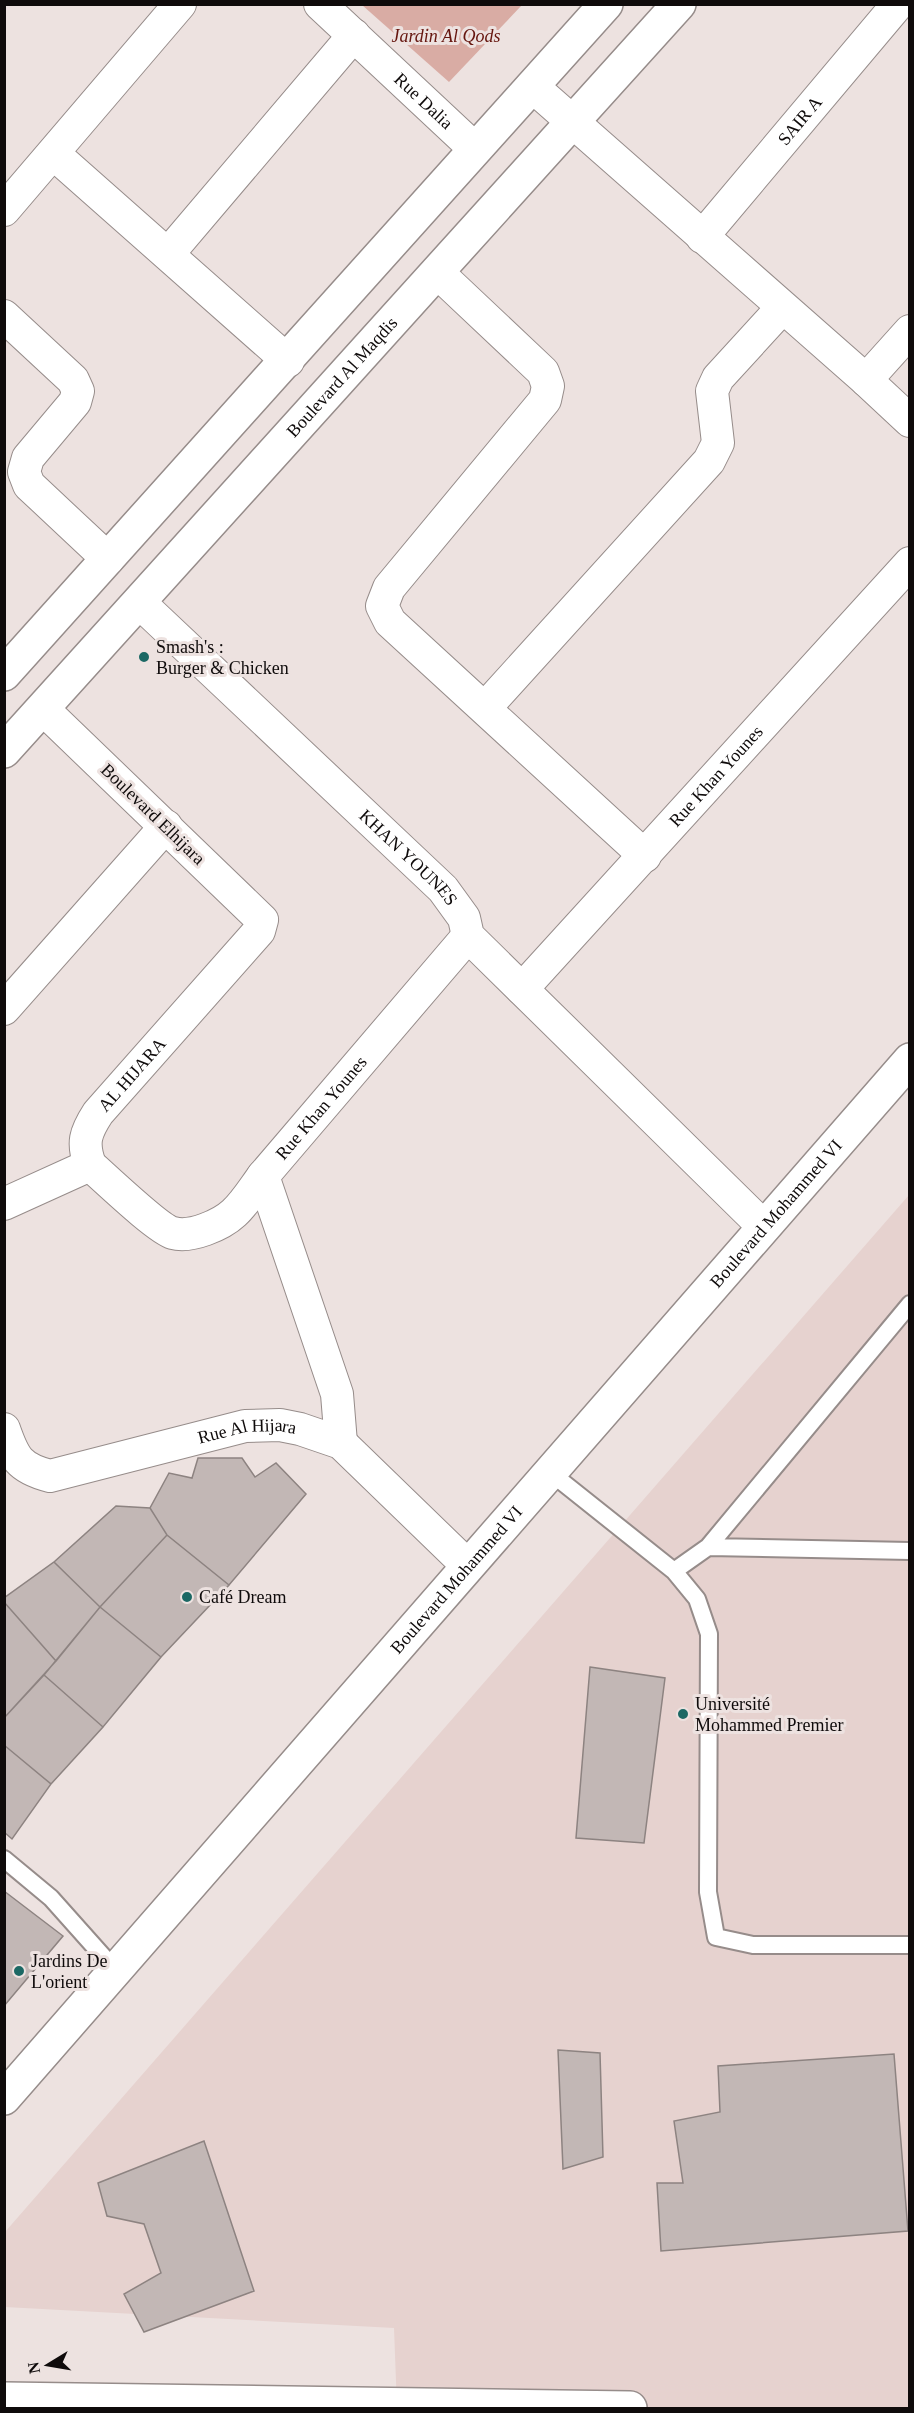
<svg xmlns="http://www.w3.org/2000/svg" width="914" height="2413" viewBox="0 0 914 2413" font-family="Georgia,serif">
  <rect width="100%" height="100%" fill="#ede2e0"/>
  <!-- built -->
  <path fill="#e6d2cf" d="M909 1195V2408H397L394 2328 5 2307V2232Z"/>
  <!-- green -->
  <path fill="#d9aca4" d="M362 5H522L449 82Z"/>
  <!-- building -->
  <path fill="#c2b7b5" stroke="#8d8381" stroke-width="1.5" d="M198 1458H242L255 1477 276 1463 306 1494 229 1585 167 1535 150 1508 169 1473 192 1478Z
    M116 1506 150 1508 167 1535 100 1607 54 1562Z
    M167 1535 229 1585 161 1657 100 1607Z
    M54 1562 100 1607 56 1661 4 1602V1598Z
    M4 1602 56 1661 4 1718Z
    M100 1607 161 1657 103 1727 44 1675Z
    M590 1667 665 1678 644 1843 576 1838Z
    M44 1675 103 1727 51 1784 4 1745V1718Z
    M4 1745 51 1784 12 1839 4 1832Z
    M4 1891 63 1936 4 2006Z
    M558 2050 600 2053 603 2157 563 2169Z
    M894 2054 908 2231 661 2251 657 2183H683L674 2121 720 2112 718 2066Z
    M204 2141 254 2291 144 2332 124 2294 161 2273 144 2224 107 2216 98 2183Z"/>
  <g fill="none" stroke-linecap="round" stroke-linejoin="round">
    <!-- lane casing -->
    <g stroke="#968c8a" stroke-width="20">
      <path id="lane" d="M551 1473 674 1571 697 1599 709 1634 708 1892 716 1937 753 1945H910
        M708 1547 910 1551
        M674 1571 708 1547 910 1304
        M4 1859 51 1898 117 1972"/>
    </g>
    <!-- street casing -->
    <g stroke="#968c8a" stroke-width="34">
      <g id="street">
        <path id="s1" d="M320 4 475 149"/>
        <path d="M532 86 866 380 910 421"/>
        <path d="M54 154 288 361"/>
        <path d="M4 210 180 4"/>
        <path id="s2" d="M702 237 898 4"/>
        <path d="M168 254 354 35"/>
        <path d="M437 272 543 372 548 386 545 400 389 588 382 606 390 622 645 856"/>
        <path d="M4 316 73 380 78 391 75 402 28 458 24 472 29 485 108 559"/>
        <path d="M866 380 910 331"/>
        <path id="s3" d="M140 603 443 889 464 918 468 936 764 1227"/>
        <path d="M485 708 709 461 718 443 712 391 718 378 782 308"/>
        <path id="s4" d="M522 989 910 563"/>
        <path d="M4 1009 166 826"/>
        <path d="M90 1165C106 1179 158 1229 173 1233 191 1238 221 1225 234 1213 245 1203 254 1188 263 1176"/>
        <path id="s5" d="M4 1204 90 1165C82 1143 85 1133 98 1113L259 931 262 920 43 709"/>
        <path id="s6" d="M4 1429C14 1458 19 1468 50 1476L245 1426 280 1425 300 1429 341 1443 468 1566"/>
        <path id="s7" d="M341 1443 337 1394 263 1176 468 936"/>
      </g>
    </g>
    <!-- secondary casing -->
    <g stroke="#968c8a" stroke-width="36">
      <g id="secondary">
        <path d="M4 674 606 4"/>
        <path id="s8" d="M4 751 679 4"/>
        <path id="s9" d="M4 2098 910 1060"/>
        <path d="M4 2399 630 2408"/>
      </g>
    </g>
    <!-- lane -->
    <use href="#lane" stroke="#fff" stroke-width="16"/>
    <!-- street -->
    <use href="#street" stroke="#fff" stroke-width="32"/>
    <!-- secondary -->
    <use href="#secondary" stroke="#fff" stroke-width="33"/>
  </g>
  <!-- markers -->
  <g fill="#1b6864" stroke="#ede2e0" stroke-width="2">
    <circle cx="144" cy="657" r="6"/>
    <circle cx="187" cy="1597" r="6"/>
    <circle cx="683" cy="1714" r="6"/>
    <circle cx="19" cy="1971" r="6"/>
  </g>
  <g text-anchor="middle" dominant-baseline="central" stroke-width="6" stroke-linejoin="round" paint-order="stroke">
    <!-- park labels -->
    <g font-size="18" font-style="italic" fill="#66160f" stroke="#ede2e0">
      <text x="446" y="36">Jardin Al Qods</text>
    </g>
    <!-- street labels -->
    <g font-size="18" fill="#0f0b0b" stroke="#ede2e0">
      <text stroke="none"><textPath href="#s1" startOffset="142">Rue Dalia</textPath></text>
      <text stroke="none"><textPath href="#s2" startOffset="152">SAIR A</textPath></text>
      <text stroke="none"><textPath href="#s8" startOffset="504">Boulevard Al Maqdis</textPath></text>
      <text stroke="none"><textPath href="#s4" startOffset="288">Rue Khan Younes</textPath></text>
      <text transform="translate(153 814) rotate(44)">Boulevard Elhijara</text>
      <text stroke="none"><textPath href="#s3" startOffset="370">KHAN YOUNES</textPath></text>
      <text stroke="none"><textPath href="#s5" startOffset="201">AL HIJARA</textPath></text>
      <text stroke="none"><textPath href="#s7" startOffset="369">Rue Khan Younes</textPath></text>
      <text stroke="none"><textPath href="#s9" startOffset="1174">Boulevard Mohammed VI</textPath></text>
      <text stroke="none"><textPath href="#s6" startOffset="273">Rue Al Hijara</textPath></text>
      <text stroke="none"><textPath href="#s9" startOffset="688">Boulevard Mohammed VI</textPath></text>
    </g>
    <!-- poi labels -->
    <g font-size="18" fill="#0f0b0b" stroke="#ede2e0" text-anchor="start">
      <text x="156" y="647">Smash's :<tspan x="156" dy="21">Burger &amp; Chicken</tspan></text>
      <text x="199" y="1597">Café Dream</text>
      <text x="695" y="1704">Université<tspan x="695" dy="21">Mohammed Premier</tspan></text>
      <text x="31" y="1961">Jardins De<tspan x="31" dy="21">L'orient</tspan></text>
    </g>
  </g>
  <!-- border -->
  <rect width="914" height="2413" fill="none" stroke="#0f0b0b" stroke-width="12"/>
  <!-- north arrow -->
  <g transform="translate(48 2365) rotate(259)" stroke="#ede2e0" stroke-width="4.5" paint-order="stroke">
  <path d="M0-4.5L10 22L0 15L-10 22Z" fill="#0f0b0b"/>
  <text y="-9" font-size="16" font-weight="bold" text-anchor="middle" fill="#0f0b0b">N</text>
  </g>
</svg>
